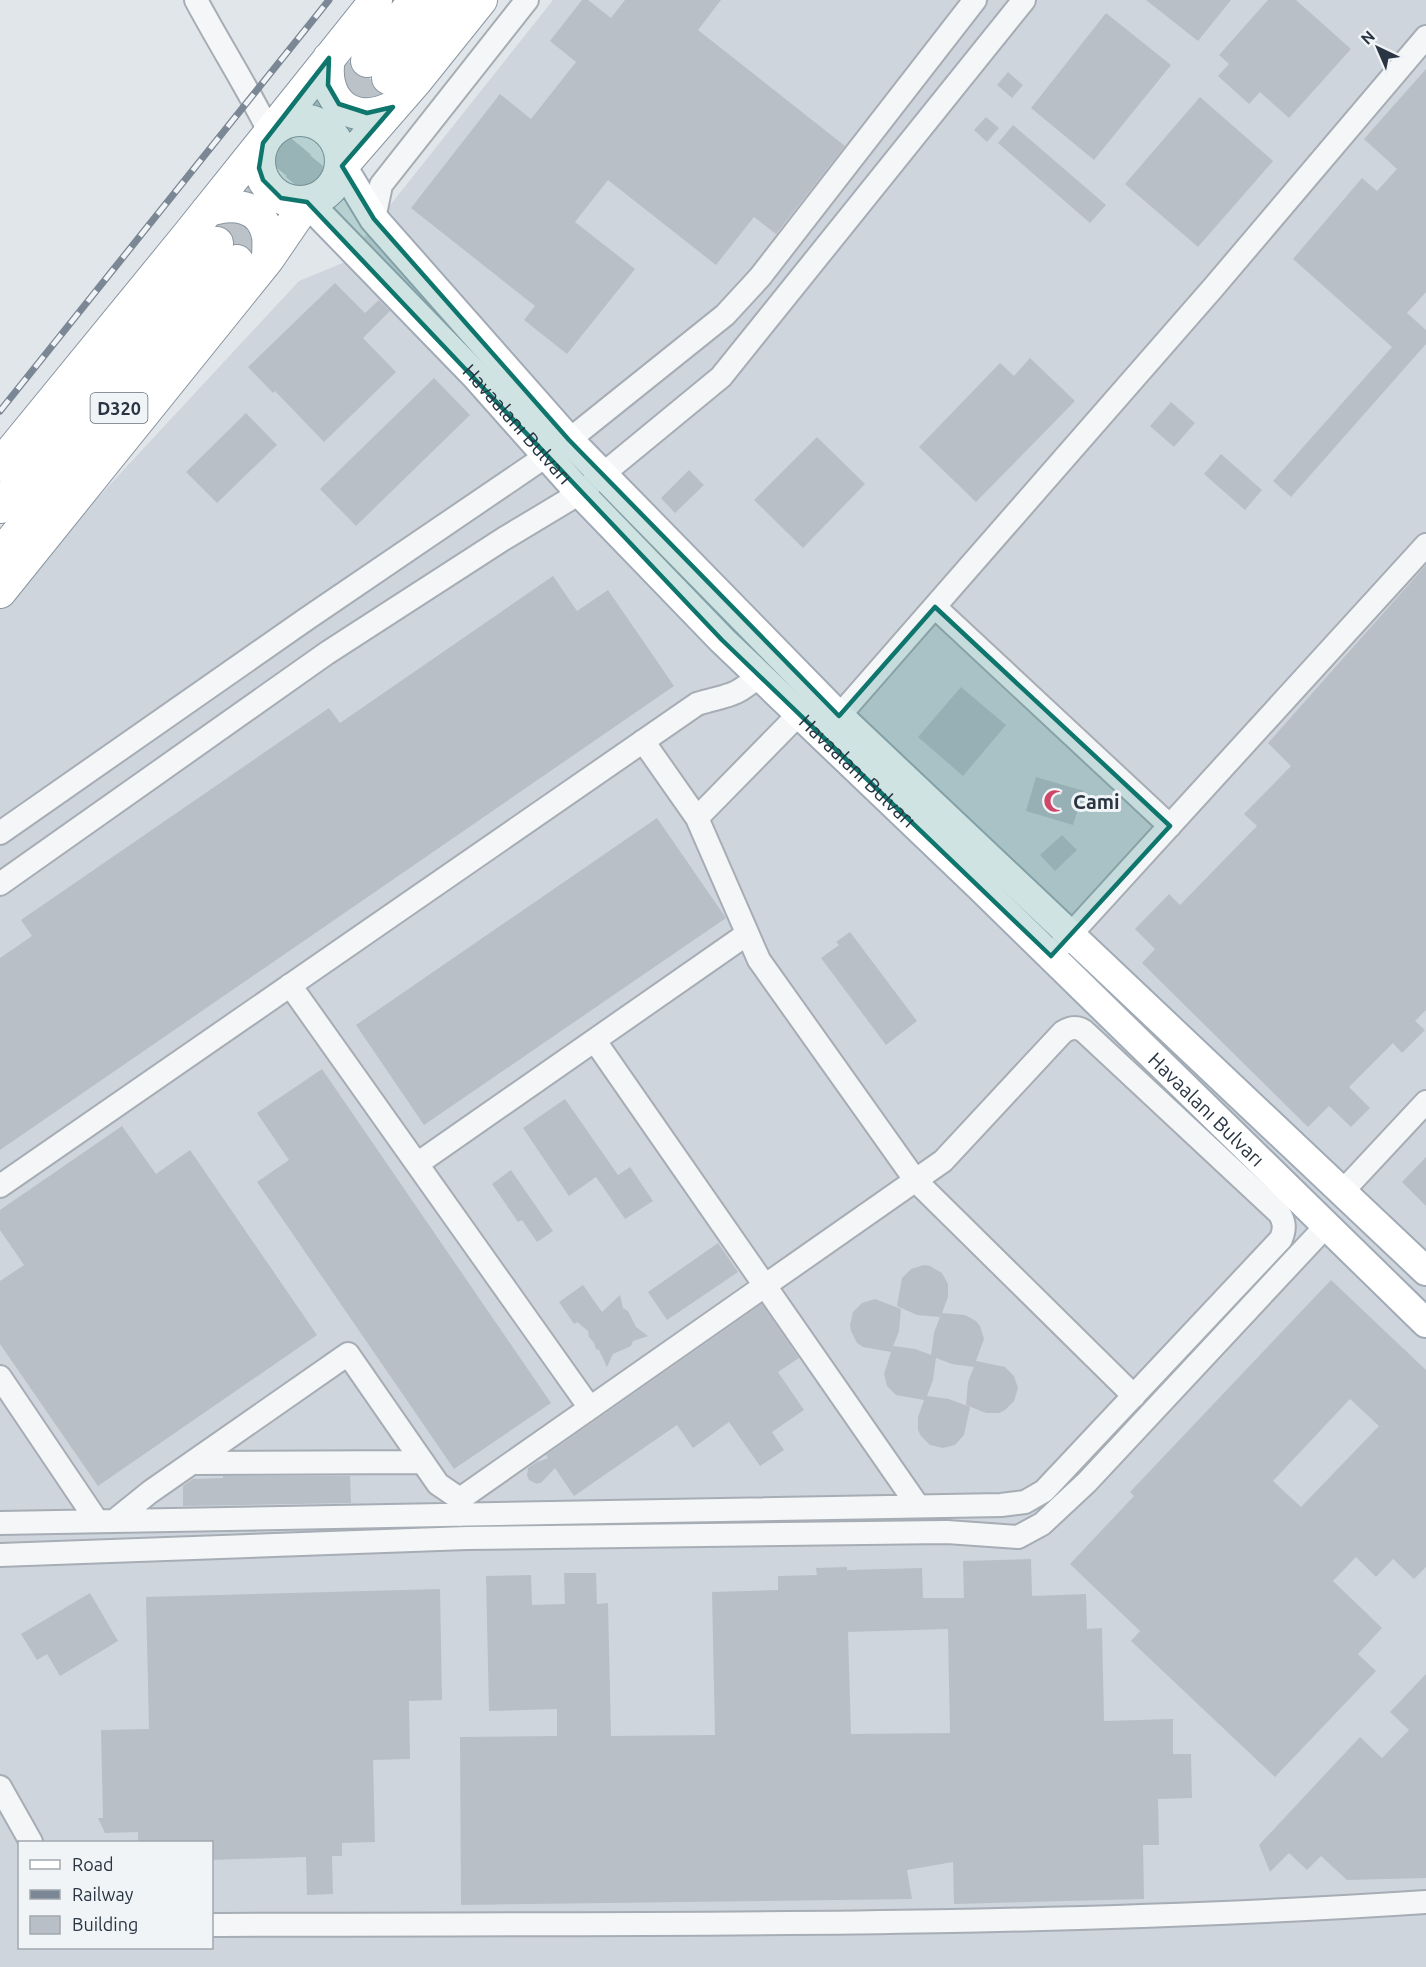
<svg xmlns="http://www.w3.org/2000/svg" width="1426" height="1967" viewBox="0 0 1426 1967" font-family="Ubuntu,sans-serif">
  <rect width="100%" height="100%" fill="#e1e6ea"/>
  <!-- built -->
  <path fill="#cfd5dc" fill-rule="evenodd" d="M553 0H1426V1967H0V603L299 281 345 262ZM20 1842H212V1948H20Z"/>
  <!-- building -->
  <path fill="#b9bfc7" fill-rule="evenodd" d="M582 0H588L611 18 625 0H721L698 30 845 146 776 234 754 217 716 265 608 180 575 222 635 269 567 354 524 320 535 306 411 208 500 94 531 119 576 62 550 41Z
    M1146 0H1231L1198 41Z
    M1268 0H1296L1351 49 1289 118 1260 92 1249 104 1218 76 1229 64 1219 55Z
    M1106 13 1171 65 1094 160 1031 108Z
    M1426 69V292L1407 313 1426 330V344L1291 497 1273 481 1392 347 1293 259 1362 178 1377 191 1397 169 1364 139Z
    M1008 72 1023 85 1012 98 997 85Z
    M1200 97 1273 161 1198 247 1125 184Z
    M986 117 999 128 987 142 974 130Z
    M1013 125 1106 205 1090 223 998 143Z
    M335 283 365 313 379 300 390 311 363 338 396 372 324 442 275 391 273 393 248 367Z
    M1030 358 1075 401 976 502 919 447 1000 363 1014 376Z
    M434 378 470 415 356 526 320 489Z
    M1171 402 1195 423 1174 447 1150 426Z
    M246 413 277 445 217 503 186 472Z
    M817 437 865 484 803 548 754 500Z
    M1221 454 1262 490 1245 510 1204 474Z
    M689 470 704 485 675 513 661 498Z
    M1426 565V1010L1415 1021 1425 1030 1402 1053 1393 1043 1349 1087 1370 1108 1351 1127 1329 1106 1308 1127 1142 963 1155 949 1135 929 1169 894 1180 905 1257 826 1244 814 1291 766 1268 743Z
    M553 576 577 611 608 590 674 686 0 1150V958L32 936 21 920 329 708 340 723Z
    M961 687 1006 725 963 776 918 737Z
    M1036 777 1084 791 1073 825 1026 811Z
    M657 818 726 918 424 1125 356 1025Z
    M1062 835 1077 850 1055 871 1040 855Z
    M850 932 917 1021 886 1045 821 958 839 945 836 942Z
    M322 1069 551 1403 454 1469 257 1182 289 1160 257 1113Z
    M565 1099 618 1175 630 1167 653 1201 625 1219 596 1177 569 1196 523 1128Z
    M122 1126 156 1174 190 1150 317 1335 98 1486 0 1344V1281L24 1265 0 1230V1210Z
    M1426 1157V1206L1402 1182Z
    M511 1170 553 1231 537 1242 522 1220 518 1222 492 1184Z
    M718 1243 738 1272 667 1320 648 1292Z
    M924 1265 930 1266 942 1273 948 1284V1297L942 1313 965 1315 976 1321 980 1326 984 1339 976 1361 1005 1367 1014 1376 1018 1388 1014 1401 1005 1410 999 1413H986L966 1405 968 1382 975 1364 974 1367 952 1364 936 1358 933 1380 927 1396 949 1399 970 1407 964 1435 955 1445 943 1448 930 1445 921 1436 918 1430V1417L924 1400 896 1395 887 1386 884 1374 893 1346 915 1349 931 1355 934 1333 941 1314 940 1317 917 1315 897 1306 902 1278 911 1269Z
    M1331 1280 1426 1370V1567L1414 1579 1393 1559 1376 1577 1356 1557 1333 1581 1382 1628 1358 1654 1376 1671 1275 1777 1131 1641 1140 1631 1070 1564 1134 1496 1130 1492ZM1350 1399 1379 1426 1301 1507 1273 1481Z
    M583 1285 602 1312 620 1295 623 1308 628 1311 636 1327 648 1336 633 1341 631 1346 613 1354 607 1367 599 1350 596 1349 594 1343 589 1337 588 1331 577 1322 574 1324 559 1302Z
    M875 1299 901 1309 899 1331 891 1352 863 1347 857 1343 851 1331 850 1325 853 1312 862 1303Z
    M762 1304 799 1358 778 1372 804 1410 772 1432 784 1450 760 1466 729 1422 693 1448 677 1425 574 1496 555 1468 542 1482 537 1484 529 1480 527 1475 528 1468 537 1462 548 1458 546 1455Z
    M223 1476H350L351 1503 183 1506V1486L193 1479 223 1478Z
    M1031 1559 1032 1596 1086 1594 1087 1629 1102 1628 1104 1721 1173 1719V1754H1191L1192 1798 1158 1799 1159 1845H1143L1144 1899 954 1904 953 1862 907 1870 912 1899 461 1905 460 1737 557 1736V1709L489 1711 486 1576 531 1575 532 1605 565 1604 564 1573H596L597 1604 608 1603 611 1736 715 1735 712 1592 778 1590V1576L817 1575 816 1568 847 1567V1570L922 1568 923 1598H964L963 1561ZM948 1629 950 1733 851 1734 848 1632Z
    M440 1589 442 1700 409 1701 410 1759 373 1760 375 1842 342 1843V1856H332L333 1894 307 1895 306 1857 212 1860V1842H138V1832L105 1833 98 1818H103L101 1730 149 1729 146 1597Z
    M90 1593 118 1641 60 1676 47 1654 37 1660 21 1634Z
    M1426 1674V1878L1347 1880 1321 1856 1307 1870 1289 1853 1270 1872 1259 1845 1360 1737 1382 1758 1409 1730 1390 1712Z"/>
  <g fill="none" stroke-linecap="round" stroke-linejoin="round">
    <!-- highway-tunnel -->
    <path stroke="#bcc3c8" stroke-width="32" stroke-dasharray="32 16" stroke-linecap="butt" d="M217 243 367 61
      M237 261 388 78"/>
    <!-- minor casing -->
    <g stroke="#a6adb4" stroke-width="26">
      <path id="minor" d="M196 0C220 45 247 87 270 133
        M374 219 381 185 527 0
        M569 440 725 315 760 277 975 0
        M935 607 1170 826
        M827 727 839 716 1213 288 1426 37
        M643 741 697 818 759 960 916 1181 1134 1396
        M697 818 798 715
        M0 833 305 620 546 456
        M0 884 327 653 505 538 580 493 721 377 1024 0
        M1060 946 1426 545
        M290 985 590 1408
        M595 1041 918 1506
        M417 1164 747 934
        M0 1186 697 704C725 695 735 698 758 676
        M1342 1192 1426 1102
        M0 1377 97 1521
        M192 1463 423 1462
        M114 1521 150 1492 348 1354 438 1484 460 1499
        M0 1523 1001 1505 1025 1502 1044 1491 1281 1239C1285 1229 1285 1222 1279 1213L1086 1033C1079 1026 1071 1027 1063 1032L943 1161 460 1499V1515
        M0 1555 467 1538 947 1532 1018 1537 1042 1524 1087 1482 1326 1226
        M0 1787 31 1842
        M212 1925C616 1923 1022 1929 1426 1902"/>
    </g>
    <!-- major casing -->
    <g stroke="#a1abb6" stroke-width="32">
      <g id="major">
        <path d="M342 166 374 219 569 440 839 716 1426 1271"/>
        <path id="s1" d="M307 202 475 375 580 493 722 640 980 887 1426 1323"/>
      </g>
    </g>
    <!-- highway casing -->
    <g stroke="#8995a1" stroke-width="34">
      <path id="highway" d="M329 58C321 101 353 128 393 107
        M367 61 415 0
        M388 78 451 0
        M259 161a41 41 0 1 1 82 0a41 41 0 1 1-82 0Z
        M342 166 416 81 481 0
        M207 211C231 202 262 204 268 236 269 243 268 252 268 259
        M0 465 188 235 376 0
        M0 507 217 243
        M0 555 237 261
        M0 592 268 259 307 202"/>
    </g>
    <!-- minor -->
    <use href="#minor" stroke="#f4f6f8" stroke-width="22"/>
    <!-- major -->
    <use href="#major" stroke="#fff" stroke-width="28"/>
    <!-- highway -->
    <use href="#highway" stroke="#fff" stroke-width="32"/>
    <!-- rail casing -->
    <g stroke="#7b8794" stroke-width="7">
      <path id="rail" d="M0 411 329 0"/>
    </g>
    <!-- rail -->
    <use href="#rail" stroke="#f1f4f7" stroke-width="4.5" stroke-dasharray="14" stroke-linecap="butt"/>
  </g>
  <!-- marked area -->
  <path fill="#0f766e" fill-opacity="0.2" stroke="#0f766e" stroke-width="4.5" stroke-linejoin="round" d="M329 58 328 85 339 104 367 113 393 107 342 166 374 219 569 440 839 716 935 607 1170 826 1051 956 722 640 307 202 281 198 263 180 259 168 263 143Z"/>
  <!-- icons -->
  <defs>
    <g id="mosque-bare" transform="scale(1.8)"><path d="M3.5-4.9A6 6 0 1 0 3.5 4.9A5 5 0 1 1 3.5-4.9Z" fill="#d04668" stroke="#f1f4f7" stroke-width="2.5" paint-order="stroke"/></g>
  </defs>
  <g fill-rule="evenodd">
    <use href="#mosque-bare" x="1055" y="801"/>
  </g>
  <g text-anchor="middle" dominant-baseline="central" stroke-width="6" stroke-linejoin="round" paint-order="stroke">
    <!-- shield labels -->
    <rect fill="#f1f4f7" stroke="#656e78" stroke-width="1.5" x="90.5" y="393" width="57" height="30" rx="4.5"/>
    <g font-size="18" font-weight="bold" fill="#293542">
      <text x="119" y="408">D320</text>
    </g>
    <!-- street labels -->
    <g font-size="20" fill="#293542" stroke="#f1f4f7">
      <text stroke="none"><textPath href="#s1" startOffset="306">Havaalanı Bulvarı</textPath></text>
      <text stroke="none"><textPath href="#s1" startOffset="792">Havaalanı Bulvarı</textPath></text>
      <text stroke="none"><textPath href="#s1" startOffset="1278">Havaalanı Bulvarı</textPath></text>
    </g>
    <!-- poi labels -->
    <g font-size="20" font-weight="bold" fill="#293542" stroke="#f1f4f7" text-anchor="start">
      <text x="1073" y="801">Cami</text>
    </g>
  </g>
  <!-- legend -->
  <rect x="18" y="1841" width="195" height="108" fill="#f1f4f7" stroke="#a1a8af" stroke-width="1.5"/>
  <rect x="30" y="1860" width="30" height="9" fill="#ffffff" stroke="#a1a8af" stroke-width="1.5"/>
  <text x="72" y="1871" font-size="18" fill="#293542">Road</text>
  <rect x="30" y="1890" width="30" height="9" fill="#7b8794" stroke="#a1a8af" stroke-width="1.5"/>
  <text x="72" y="1901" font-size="18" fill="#293542">Railway</text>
  <rect x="30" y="1916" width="30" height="18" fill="#b9bfc7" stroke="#a1a8af" stroke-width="1.5"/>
  <text x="72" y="1931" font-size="18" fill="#293542">Building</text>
  <!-- north arrow -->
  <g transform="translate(1378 48) rotate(316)" stroke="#f1f4f7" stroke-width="4.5" paint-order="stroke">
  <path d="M0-4.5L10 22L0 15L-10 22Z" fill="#293542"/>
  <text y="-9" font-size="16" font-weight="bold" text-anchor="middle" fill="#293542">N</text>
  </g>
</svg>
